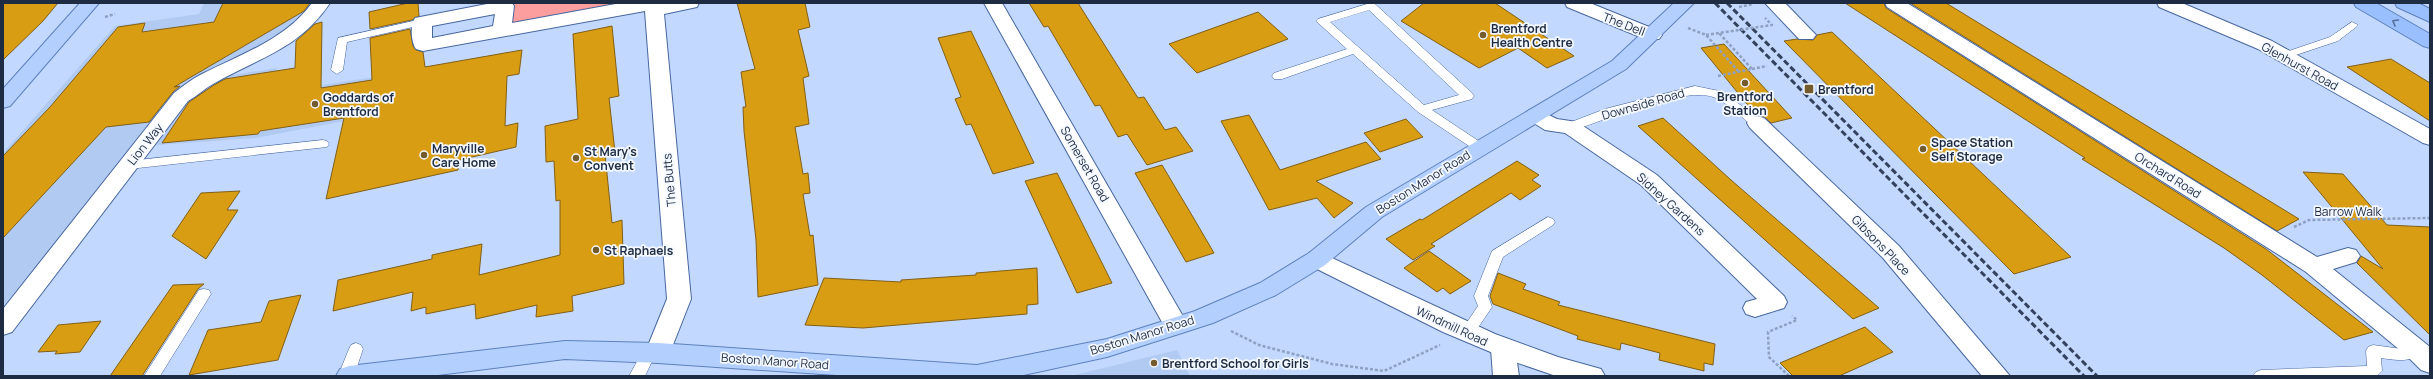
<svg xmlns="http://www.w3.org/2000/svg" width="2433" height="379" viewBox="0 0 2433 379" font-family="Manrope,sans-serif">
  <rect width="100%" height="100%" fill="#c2d8fe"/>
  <!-- built -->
  <path fill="#b1caf2" d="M204 3H321L314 16 208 79 277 68 269 93 408 72 397 111 256 138 143 146 3 326V153L115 26 199 14Z
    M1177 350 1190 376H1071Z"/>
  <!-- green -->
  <path fill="#fc9e9d" d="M506 3H652L502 29Z"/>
  <!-- building -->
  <path fill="#d89d12" stroke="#825f16" d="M3 3H58L43 21 3 60Z
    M223 3H310L304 11 174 87 180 86 173 92 149 122 106 127 3 238V156L50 107 118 27 145 23 142 32 214 22Z
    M408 3H418L419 16 412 20 370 29 369 12Z
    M737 3H805L810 27 798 30 809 76 803 78 809 124 795 127 803 174 808 173 810 193 803 194 810 236 813 235 818 285 758 297 756 240 744 131 743 107H746L741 72 755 69Z
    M1029 3H1078L1138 98 1144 97 1165 130 1176 127 1193 151 1147 165 1127 134 1118 137 1100 105 1095 106 1048 26 1044 27Z
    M1424 3H1495L1574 56 1547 68 1518 48 1479 68 1401 21Z
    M1845 3H1884L1886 8 2266 249 2373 332 2344 340 2262 275 2224 248 2082 159 2085 158Z
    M1910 3H1946L2299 219 2277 231Z
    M1258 12 1288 39 1197 73 1169 44Z
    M322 22 321 88 372 80 370 38 410 29 413 46 416 50 423 52 425 67 522 50 519 74 507 76 505 126 518 123 516 147 459 160 458 170 326 199 344 118 260 131 258 134 162 143 189 102 214 85 225 79 295 68 296 41 315 24Z
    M612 26 619 96 609 98 615 152 605 154 612 223 622 220 624 284 572 296 573 311 536 317 537 305 476 319 475 304 426 314V307L411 311 413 292 333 311 338 280 432 259V255L482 244 479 275 560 255V200L556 201 554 161 546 162 545 126 578 119 573 34Z
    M971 31 985 60 1034 163 993 174 971 124 966 125 955 99 961 97 938 38Z
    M1832 32 2071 257 2014 274 1784 41 1797 39 1813 40 1817 35Z
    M1724 44 1792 118 1771 123 1764 117 1756 115 1701 48Z
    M2391 59 2430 83V121L2347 67Z
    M1249 115 1280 170 1366 142 1381 159 1316 181 1353 203 1334 218 1317 198 1269 210 1221 121Z
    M1663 118 1731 180 1879 308 1853 319 1638 126Z
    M1406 119 1423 137 1380 152 1364 133Z
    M1517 161 1539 175 1532 180 1541 186 1520 200 1511 193 1431 244 1435 246 1413 260 1386 239 1420 219 1422 220Z
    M1162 165 1193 217 1214 253 1186 262 1135 173Z
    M2303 172 2343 174 2387 225 2430 227V335L2357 263 2361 256 2383 269Z
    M1057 173 1112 283 1077 293 1025 181Z
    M240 191 227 210H238L206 259 172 236 201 193Z
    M1429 251 1471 281 1450 294 1443 288 1437 292 1404 268Z
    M1037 268 1038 304 1027 305V314L863 328 805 325 824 278 901 282V280L976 275V273Z
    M1498 273 1526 284 1523 289 1560 302 1558 305 1715 344 1713 365 1704 363V371L1659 360 1660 353 1621 343 1620 350 1577 339 1578 336 1493 304 1490 296Z
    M204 284 198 289 142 376H110L173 285Z
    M301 295 278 360 189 375 208 330 261 322 269 301Z
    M101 321 80 352 55 354 57 351 38 352 58 325Z
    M1865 327 1893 352 1839 376H1793L1780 363Z"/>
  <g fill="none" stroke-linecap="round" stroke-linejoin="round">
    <!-- service casing -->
    <g stroke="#47679f" stroke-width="1">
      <path id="service" d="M1367 4H1375L1472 93 1474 96 1472 99 1432 110 1483 144 1485 147 1483 150H1475L1418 112 1353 54 1282 79H1274L1272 76 1274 73 1347 49 1316 21 1318 19ZM1369 10 1459 95 1424 105 1330 22Z
        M422 19 426 20 428 22 426 24 347 42 343 70 337 74 331 70 338 38Z
        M2352 22 2358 25 2356 27 2338 41 2284 59 2278 56 2280 54 2330 37Z
        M1695 86 1724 92 1763 123 1757 127 1753 126C1741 117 1729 104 1716 98 1686 84 1602 122 1570 131L1564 127 1566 124 1605 109Z
        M323 140 327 141 329 144 327 147 129 169 123 165 129 161Z
        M1548 217 1553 219 1555 222 1553 225 1503 257 1488 296 1492 307 1471 338H1461L1459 334 1478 306 1474 296 1492 251Z
        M204 289 209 290 211 294 160 376H144L199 290Z
        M356 343 361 345 363 349 354 376H338L349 349 351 345Z
        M2416 343 2421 345 2423 349C2415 364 2395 360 2381 358L2382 371 2377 376H2253L2256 372 2261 370 2367 366 2366 351 2368 347 2373 345 2402 349Z
        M649 347 654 349 656 353 645 376H629L644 349Z"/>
    </g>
    <!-- minor casing -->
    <g stroke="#47679f" stroke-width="2">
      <path id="minor" d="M312 3H330C298 50 260 57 213 84 204 89 197 96 188 101L12 332 3 335V309L174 93C183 86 192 79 202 74 241 54 285 40 312 3Z
        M492 3H512L514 6 512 23 621 3H699L697 7 664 14 691 299 667 360 658 363 649 360 645 353 667 299 645 11 423 51 416 49C411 42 410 25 415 18ZM495 14 493 26 432 38V26Z
        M984 3H1002L1188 325 1185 331 1176 334 1167 331Z
        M1565 3H1590L1659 31 1662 35 1659 39H1645L1567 7Z
        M1765 3H1785L1816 35 1813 39H1799Z
        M1885 3H1907L2317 257 2348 248 2356 250 2360 256 2356 262 2333 269 2430 347V373L2421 370 2407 356 2306 272 1887 7Z
        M2157 3H2182L2272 41 2430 129V145L2423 143 2258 49 2159 7Z
        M1536 109 1557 119 1577 122 1657 175 1784 296 1787 302 1784 308 1755 317 1746 314 1743 308 1746 302 1757 299 1641 185 1565 133 1545 130 1529 120 1526 115 1529 110Z
        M1757 116 1764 118 1899 246 2010 376H1982L1883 258 1750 128 1747 123 1750 118Z
        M1503 340 1512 342 1515 349 1519 376H1493L1491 349 1494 342Z"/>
    </g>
    <!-- secondary casing -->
    <g stroke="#47679f" stroke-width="2">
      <path id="secondary" d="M1317 251 1495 334 1558 357 1601 369 1605 376H1556L1512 361 1443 332 1309 265 1305 259 1309 253Z"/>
    </g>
    <!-- primary casing -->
    <g stroke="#5d81bd" stroke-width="2">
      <path id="primary" d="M80 3H99L10 106 3 108V89Z
        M1674 3H1694L1626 69 1382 217 1325 265 1276 295 1213 323 1107 357 1019 376H851L658 363 565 359 430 376H336L340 369 349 366 565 341 658 343 977 365 1107 339 1195 311 1260 283 1309 253 1366 207 1612 61Z"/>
    </g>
    <!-- trunk casing -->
    <g stroke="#5d81bd" stroke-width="2">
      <path id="trunk" d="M2354 3H2376L2430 34V48L2423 46 2356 7Z
        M2395 3H2418L2430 9V22L2397 7Z"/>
    </g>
    <!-- path -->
    <path stroke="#8ea1c3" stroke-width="2.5" stroke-dasharray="3 2" stroke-linecap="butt" d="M1739 7 1753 4
      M105 17 115 14
      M1688 28 1706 35 1739 72
      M1752 69 1767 66
      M1718 76 1752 69 1719 33
      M2294 227 2309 220 2430 218
      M1231 331 1259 345 1332 364 1384 371 1440 345
      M1789 376 1769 357 1768 332 1797 320 1792 316"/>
    <!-- service -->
    <use href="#service" fill="#fff" fill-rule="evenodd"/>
    <!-- minor -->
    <use href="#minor" fill="#fff" fill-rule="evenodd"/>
    <!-- secondary -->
    <use href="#secondary" fill="#fff" fill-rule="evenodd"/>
    <!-- primary -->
    <use href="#primary" fill="#b3cffe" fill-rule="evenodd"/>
    <!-- trunk -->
    <use href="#trunk" fill="#9abffe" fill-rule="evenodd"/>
    <!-- rail -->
    <path stroke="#33425c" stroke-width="3" stroke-dasharray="6 3" stroke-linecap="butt" d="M1715 3 2084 376
      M1727 3 2097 376"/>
    <!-- path-bridge -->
    <path stroke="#8ea1c3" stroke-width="2.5" stroke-dasharray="3 2" stroke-linecap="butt" d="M1706 35 1772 25 1765 18"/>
  </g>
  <!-- one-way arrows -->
  <defs><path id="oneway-chevron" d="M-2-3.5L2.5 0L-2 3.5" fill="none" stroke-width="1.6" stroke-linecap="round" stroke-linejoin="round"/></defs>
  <use stroke="#556e97" href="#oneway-chevron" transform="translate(2395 22) rotate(-150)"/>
  <!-- markers -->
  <g fill="#745b2c" stroke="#f4f8ff" stroke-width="1.5">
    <circle cx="1483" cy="35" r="4"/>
    <circle cx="1745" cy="83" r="4"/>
    <rect x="1804" y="84" width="10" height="10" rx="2"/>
    <circle cx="315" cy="104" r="4"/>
    <circle cx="1923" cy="149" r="4"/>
    <circle cx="424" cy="155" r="4"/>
    <circle cx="576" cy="158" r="4"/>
    <circle cx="596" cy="250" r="4"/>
    <circle cx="1154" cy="363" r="4"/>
  </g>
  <g text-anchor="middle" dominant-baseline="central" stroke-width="3.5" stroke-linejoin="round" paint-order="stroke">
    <!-- street labels -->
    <g font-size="12" fill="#1d2b43" stroke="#f4f8ff">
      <text transform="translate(1624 24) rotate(21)">The Dell</text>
      <text transform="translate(2300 66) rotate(29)">Glenhurst Road</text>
      <text transform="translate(1643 104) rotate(-16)">Downside Road</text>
      <text transform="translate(145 144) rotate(-52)">Lion Way</text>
      <text transform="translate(1085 164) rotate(60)">Somerset Road</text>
      <text transform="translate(2168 175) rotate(32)">Orchard Road</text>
      <text transform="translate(669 180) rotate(-95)">The Butts</text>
      <text transform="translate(1423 182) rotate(-32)">Boston Manor Road</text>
      <text transform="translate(1671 204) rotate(42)">Sidney Gardens</text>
      <text x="2348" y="211">Barrow Walk</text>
      <text transform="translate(1881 245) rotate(46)">Gibsons Place</text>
      <text transform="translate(1452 326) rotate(25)">Windmill Road</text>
      <text transform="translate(1142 335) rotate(-17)">Boston Manor Road</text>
      <text transform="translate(775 361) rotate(4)">Boston Manor Road</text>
    </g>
    <!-- poi labels -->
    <g font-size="12" font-weight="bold" fill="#1d2b43" stroke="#f4f8ff" text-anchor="start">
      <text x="1491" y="28">Brentford<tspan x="1491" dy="14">Health Centre</tspan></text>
      <text x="1818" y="89">Brentford</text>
      <text x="1745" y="96" text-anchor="middle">Brentford<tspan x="1745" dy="14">Station</tspan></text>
      <text x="323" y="97">Goddards of<tspan x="323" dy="14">Brentford</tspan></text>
      <text x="1931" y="142">Space Station<tspan x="1931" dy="14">Self Storage</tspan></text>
      <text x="432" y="148">Maryville<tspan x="432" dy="14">Care Home</tspan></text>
      <text x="584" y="151">St Mary's<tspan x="584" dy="14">Convent</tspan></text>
      <text x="604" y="250">St Raphaels</text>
      <text x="1162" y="363">Brentford School for Girls</text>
    </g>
  </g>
  <!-- border -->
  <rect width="2433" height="379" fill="none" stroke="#1d2b43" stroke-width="8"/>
</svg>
